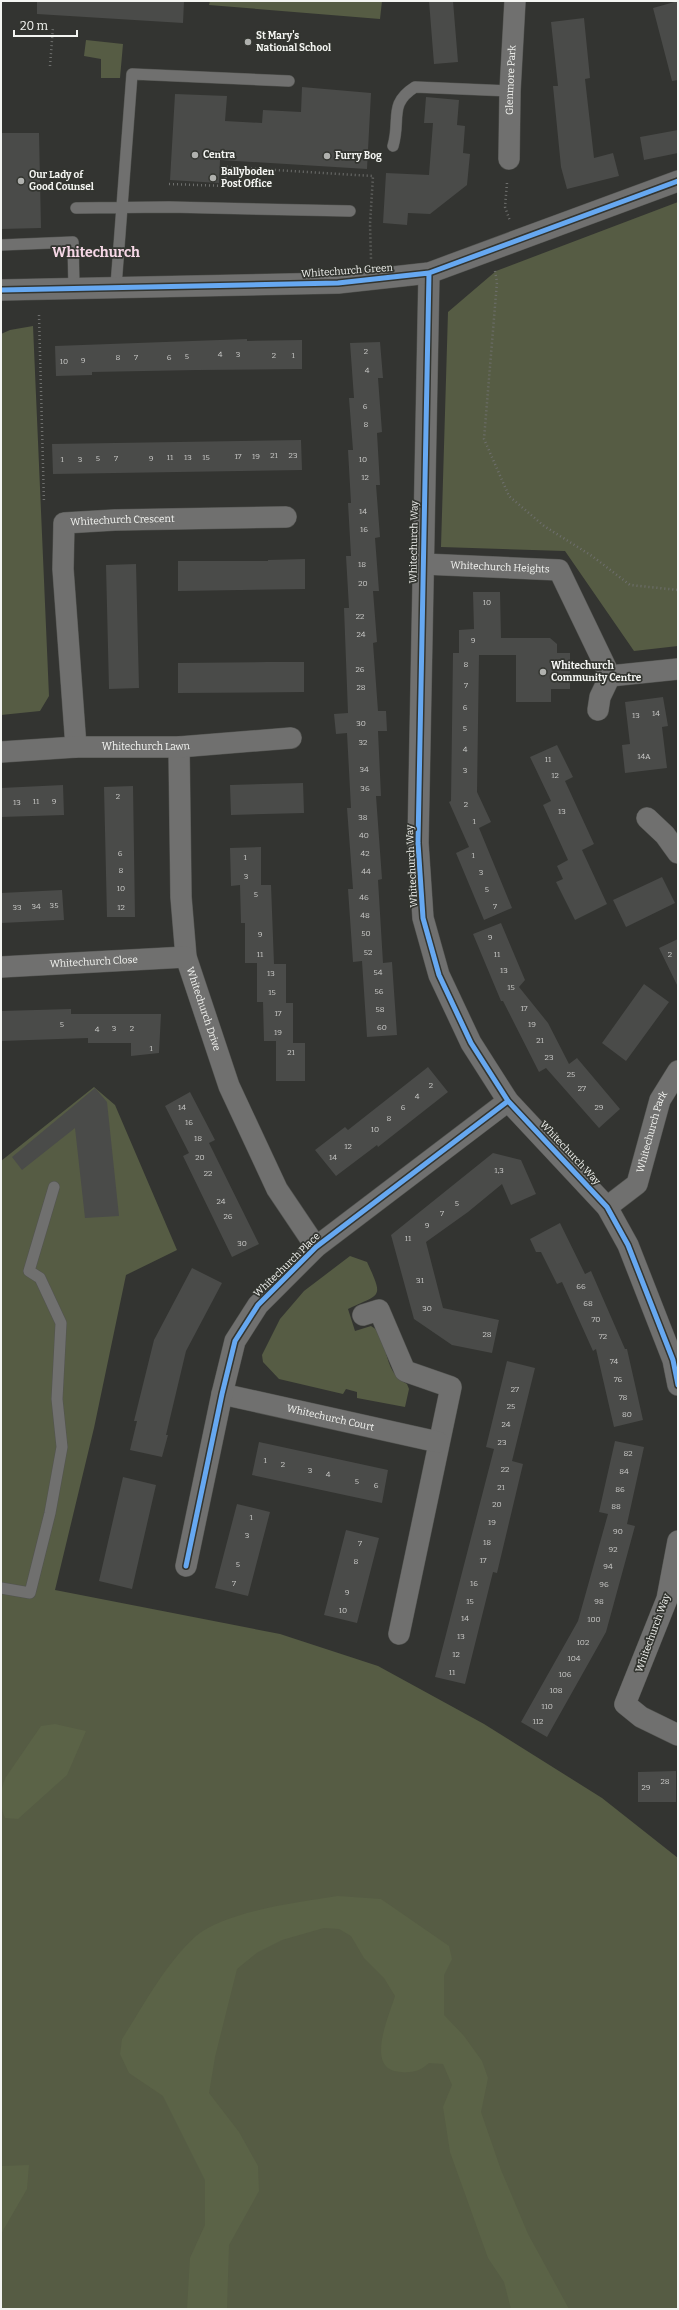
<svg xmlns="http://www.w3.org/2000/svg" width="679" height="2310" viewBox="0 0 679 2310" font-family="Bitter,serif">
  <rect width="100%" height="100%" fill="#333431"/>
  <!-- green -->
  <path fill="#565c44" d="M210 1H382L380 19 209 5Z
    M86 40 123 44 120 78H101V59L84 56Z
    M678 202V646L634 651 565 551 441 547 448 312 496 271Z
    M33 326 49 696 40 711 1 715V334L10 330Z
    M94 1087 115 1105 177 1250 126 1275 94 1428 55 1590 280 1634 378 1666 484 1724 602 1798 678 1858V2309H1V1161Z
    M350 1256 367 1262C384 1299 381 1293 348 1309L355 1331 371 1326C391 1337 380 1371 407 1384L409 1389 405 1407 357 1398V1392L346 1389 343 1394 279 1379 263 1362 262 1355 280 1319 304 1291Z"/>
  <!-- forest -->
  <path fill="#5b6347" d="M55 1724 86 1731 67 1775 18 1819 5 1818C0 1808 0 1788 6 1777L41 1726Z
    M338 1896 381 1899 449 1946 452 1959 444 1975V2015L464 2036 482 2061 488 2078 481 2112 501 2170 528 2234 569 2309H511L504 2282 488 2258 450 2152 443 2107 452 2085 443 2064 429 2063C420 2071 413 2073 401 2072 363 2071 390 2014 395 1996L384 1978 364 1958 351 1936 339 1929 324 1928 282 1940 258 1952 237 1969 215 2057 209 2093 239 2132 258 2166 259 2191 229 2245 227 2309H187L190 2258 205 2225V2180L163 2096 129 2073 120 2054 122 2039C144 2005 165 1964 196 1936 225 1911 300 1902 338 1896Z
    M29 2165 27 2189 1 2234V2166Z"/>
  <!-- building -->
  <path fill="#4a4b49" d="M37 1H184L183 23 37 14Z
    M429 1H453L458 62 434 64Z
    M678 1V80L672 81 653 8Z
    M584 18 590 78 585 79 594 158 613 153 619 176 567 189 561 167 553 86H558L551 22Z
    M302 87 371 93 367 169 220 160 219 183 170 180 175 94 227 96 225 121 262 123 263 110 301 112Z
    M426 97 459 100 457 125 465 126 463 153 470 154 467 185 430 214 408 213 407 225 383 223 386 173 429 175 433 123H424Z
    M678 130V153L644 160 640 137Z
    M1 133H39L41 228 1 229Z
    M247 339V341L302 340V369L197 370 92 372V375L56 376 55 346Z
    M380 342 383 378H378L382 432 377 433 380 485H376L380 537 375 538 379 591H373L377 642 373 643 378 711H386L387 731H378L381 796H376L382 879 378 880 383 963 392 962 397 1035 367 1037 362 961 353 962 348 889H353L347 808H351L347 733 336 734 334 714 348 713 344 608H349L346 556H351L348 503H351L348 450H353L349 398H354L350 343Z
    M301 440 302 470 53 474 52 444Z
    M305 559V589L178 591V561H268V560Z
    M136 564 139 688 109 689 106 565Z
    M473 592H500L501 638H550L557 644V653H570V689H551V702H516V655H479L477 792 491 822 479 828 512 908 484 920 456 853 469 847 449 802 451 801 453 653H459V630L474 629Z
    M268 662H304V692L178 693V663Z
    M663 697 668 726 662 727 667 768 625 773 622 745 630 744 625 702Z
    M557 745 573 777 565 781 594 844 582 850 607 904 575 920 556 882 563 879 557 866 568 860 543 805 551 801 530 757Z
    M303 783 304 813 231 815 230 785Z
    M63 785 64 815 1 817V788Z
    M133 786 135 917H107L104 787Z
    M261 847V885H271L274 964H286V1003H293V1043H305V1081H276V1041H264L263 1002H257V963H245V923H241L240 885 231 886 230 848Z
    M662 877 675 903 626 927 613 900Z
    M62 890 64 920 1 923V893Z
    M501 923 525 980 519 987 548 1023 569 1064 577 1058 620 1109 599 1128 546 1068 539 1072 503 1001H501L473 934Z
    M678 939V987L659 948Z
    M644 984 669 1002 626 1061 602 1043Z
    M71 1009V1014H161L159 1053 131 1056V1043H88V1038L1 1041V1011Z
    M428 1067 448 1092 378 1147 377 1145 336 1176 315 1150 345 1127 348 1130Z
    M95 1088 107 1102 119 1216 85 1218 75 1128 22 1170 12 1157Z
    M190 1092 215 1140 209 1143 259 1244 232 1257 183 1156 189 1153 165 1106Z
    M493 1153 521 1160 536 1194 511 1205 502 1184 468 1212 426 1242 443 1308 499 1320 492 1353 452 1345 414 1319 391 1235Z
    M560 1223 585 1274 591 1271 625 1349H627L643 1420 614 1427 596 1349 593 1351 562 1282 557 1284 541 1252H536L530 1239Z
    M192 1268 222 1283 186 1351 166 1435H168L162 1457 130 1450 137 1421H134L154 1340Z
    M507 1361 535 1368 512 1461 523 1464 497 1573 493 1572 465 1684 435 1677 494 1449 486 1447Z
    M615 1441 644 1447 627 1524 635 1526 606 1632 547 1737 521 1722 578 1621 608 1514 599 1512Z
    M259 1442 388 1470 382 1503 252 1475Z
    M123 1477 156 1485 132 1589 99 1581Z
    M237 1504 270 1512 248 1596 215 1588Z
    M346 1530 379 1538 357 1623 324 1615Z
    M676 1771V1802H638V1772Z"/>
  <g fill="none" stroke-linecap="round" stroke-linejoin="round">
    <!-- service casing -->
    <g stroke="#535451" stroke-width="12">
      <path id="service" d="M393 146C401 119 388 104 415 87L510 91
        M76 208 169 207 350 211
        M1 245 73 242 74 288
        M116 286 132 74 289 81
        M1 1588 30 1593 50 1513 62 1447 57 1399 61 1323 40 1278 29 1271 54 1187"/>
    </g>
    <!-- minor casing -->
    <g stroke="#535451" stroke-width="22">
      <g id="minor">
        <path id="s1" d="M509 159 510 91 515 1"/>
        <path d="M429 273 418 843 423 918 439 975 471 1043 508 1101 607 1207 628 1245 673 1360 678 1385"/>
        <path d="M1 290 338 283 429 273 678 181"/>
        <path id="s2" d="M423 564 559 570 610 676 678 669"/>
        <path d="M598 710 600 697 610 676"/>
        <path id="s3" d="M76 747 63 569 64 523 115 520 286 517"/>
        <path id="s4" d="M179 747 181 897 186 957 229 1086 277 1189 316 1247"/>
        <path id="s5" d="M1 752 76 747H179L291 738"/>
        <path d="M647 818 665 835 678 853"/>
        <path id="s6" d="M1 967 186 957"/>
        <path id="s7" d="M607 1207 637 1184 660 1100 678 1071"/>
        <path d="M363 1315 379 1310 405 1371 451 1387 399 1634"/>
        <path id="s8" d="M222 1394 438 1442"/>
        <path d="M678 1541 667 1599 625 1704 641 1717 678 1735"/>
        <path d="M186 1566 222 1394 235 1341 258 1305 316 1247 508 1101"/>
      </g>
    </g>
    <!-- path -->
    <path stroke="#6e6f6d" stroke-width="2.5" stroke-dasharray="1 3" stroke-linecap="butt" d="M50 66 53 27
      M507 183 505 207 510 221
      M169 184 225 186 226 167 373 176 370 224 371 259
      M495 271 497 282 484 439 509 496 544 526 592 556 630 585 678 590
      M39 315 44 503"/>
    <!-- service -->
    <use href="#service" stroke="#70706f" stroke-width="11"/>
    <!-- minor -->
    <use href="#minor" stroke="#70706f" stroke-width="21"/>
    <!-- cycleway casing -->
    <g stroke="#333530" stroke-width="8">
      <path id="cycleway" d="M429 273 418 843 423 918 439 975 471 1043 508 1101 607 1207 628 1245 673 1360 678 1385
        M1 290 338 283 429 273 678 181
        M186 1566 222 1394 235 1341 258 1305 316 1247 508 1101"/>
    </g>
    <!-- cycleway -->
    <use href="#cycleway" stroke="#66a8f1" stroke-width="5"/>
  </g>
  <!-- markers -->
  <g fill="#b0b1ae" stroke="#333530" stroke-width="1.5">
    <circle cx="248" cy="42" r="4"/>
    <circle cx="195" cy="155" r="4"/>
    <circle cx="327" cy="156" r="4"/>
    <circle cx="213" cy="178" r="4"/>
    <circle cx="21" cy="181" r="4"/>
    <circle cx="543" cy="672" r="4"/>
  </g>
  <g text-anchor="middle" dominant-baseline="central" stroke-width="3.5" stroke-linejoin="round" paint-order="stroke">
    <!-- number labels -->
    <g font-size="8" fill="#cacac8">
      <text x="366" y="351">2</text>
      <text x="220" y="354">4</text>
      <text x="238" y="354">3</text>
      <text x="274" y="355">2</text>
      <text x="293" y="355">1</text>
      <text x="187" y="356">5</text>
      <text x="118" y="357">8</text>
      <text x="136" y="357">7</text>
      <text x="169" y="357">6</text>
      <text x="83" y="360">9</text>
      <text x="64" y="361">10</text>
      <text x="367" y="370">4</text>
      <text x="365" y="406">6</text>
      <text x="366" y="424">8</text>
      <text x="274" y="455">21</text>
      <text x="293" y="455">23</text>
      <text x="238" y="456">17</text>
      <text x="256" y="456">19</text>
      <text x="170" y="457">11</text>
      <text x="188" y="457">13</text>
      <text x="206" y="457">15</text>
      <text x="98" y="458">5</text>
      <text x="116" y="458">7</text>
      <text x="151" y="458">9</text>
      <text x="62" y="459">1</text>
      <text x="80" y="459">3</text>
      <text x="363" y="459">10</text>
      <text x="365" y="477">12</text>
      <text x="363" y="511">14</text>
      <text x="364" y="529">16</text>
      <text x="362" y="564">18</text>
      <text x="363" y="583">20</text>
      <text x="487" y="602">10</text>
      <text x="360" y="616">22</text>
      <text x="361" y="634">24</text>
      <text x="473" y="640">9</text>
      <text x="466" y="664">8</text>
      <text x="360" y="669">26</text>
      <text x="466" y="685">7</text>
      <text x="361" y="687">28</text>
      <text x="465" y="707">6</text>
      <text x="656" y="713">14</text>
      <text x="636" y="715">13</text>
      <text x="361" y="723">30</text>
      <text x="465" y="728">5</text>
      <text x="363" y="742">32</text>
      <text x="465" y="749">4</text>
      <text x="644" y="756">14A</text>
      <text x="548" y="759">11</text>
      <text x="364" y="769">34</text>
      <text x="465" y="770">3</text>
      <text x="555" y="775">12</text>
      <text x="365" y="788">36</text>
      <text x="118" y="796">2</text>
      <text x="36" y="801">11</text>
      <text x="54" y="801">9</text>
      <text x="17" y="802">13</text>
      <text x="466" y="804">2</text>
      <text x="562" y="811">13</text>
      <text x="363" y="817">38</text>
      <text x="474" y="821">1</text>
      <text x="364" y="835">40</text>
      <text x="120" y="853">6</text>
      <text x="365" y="853">42</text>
      <text x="473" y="855">1</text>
      <text x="245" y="857">1</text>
      <text x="121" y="870">8</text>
      <text x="366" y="871">44</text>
      <text x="481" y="872">3</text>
      <text x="246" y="876">3</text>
      <text x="121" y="888">10</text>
      <text x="487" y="889">5</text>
      <text x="256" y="894">5</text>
      <text x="364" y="897">46</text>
      <text x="54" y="905">35</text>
      <text x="36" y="906">34</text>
      <text x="495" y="906">7</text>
      <text x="17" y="907">33</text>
      <text x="121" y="907">12</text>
      <text x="365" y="915">48</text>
      <text x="366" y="933">50</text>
      <text x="260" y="934">9</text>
      <text x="490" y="937">9</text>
      <text x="368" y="952">52</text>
      <text x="260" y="954">11</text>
      <text x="497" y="954">11</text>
      <text x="670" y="954">2</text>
      <text x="504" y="970">13</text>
      <text x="378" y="972">54</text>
      <text x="271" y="973">13</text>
      <text x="511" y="987">15</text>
      <text x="379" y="991">56</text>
      <text x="272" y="992">15</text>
      <text x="524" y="1008">17</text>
      <text x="380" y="1009">58</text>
      <text x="278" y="1013">17</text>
      <text x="62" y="1024">5</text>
      <text x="532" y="1024">19</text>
      <text x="382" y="1027">60</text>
      <text x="114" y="1028">3</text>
      <text x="132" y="1028">2</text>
      <text x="97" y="1029">4</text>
      <text x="278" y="1032">19</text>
      <text x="540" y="1040">21</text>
      <text x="151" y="1048">1</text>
      <text x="291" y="1052">21</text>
      <text x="549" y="1057">23</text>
      <text x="571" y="1074">25</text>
      <text x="431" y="1085">2</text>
      <text x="582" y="1088">27</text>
      <text x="417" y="1096">4</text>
      <text x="182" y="1107">14</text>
      <text x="403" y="1107">6</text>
      <text x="599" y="1107">29</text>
      <text x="389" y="1118">8</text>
      <text x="189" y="1122">16</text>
      <text x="375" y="1129">10</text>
      <text x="198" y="1138">18</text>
      <text x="348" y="1146">12</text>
      <text x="200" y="1157">20</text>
      <text x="333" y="1157">14</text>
      <text x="499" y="1170">1,3</text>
      <text x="208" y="1173">22</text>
      <text x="221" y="1201">24</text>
      <text x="457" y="1203">5</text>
      <text x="442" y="1213">7</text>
      <text x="228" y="1216">26</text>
      <text x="427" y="1225">9</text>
      <text x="408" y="1238">11</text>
      <text x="242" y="1243">30</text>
      <text x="420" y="1280">31</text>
      <text x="581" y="1286">66</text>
      <text x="588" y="1303">68</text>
      <text x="427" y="1308">30</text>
      <text x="596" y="1319">70</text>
      <text x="487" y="1334">28</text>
      <text x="603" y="1336">72</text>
      <text x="614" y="1361">74</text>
      <text x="618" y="1379">76</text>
      <text x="515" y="1389">27</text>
      <text x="623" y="1397">78</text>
      <text x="511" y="1406">25</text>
      <text x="627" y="1414">80</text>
      <text x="506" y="1424">24</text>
      <text x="502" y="1442">23</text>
      <text x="628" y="1453">82</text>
      <text x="265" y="1460">1</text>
      <text x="283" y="1464">2</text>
      <text x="505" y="1469">22</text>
      <text x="310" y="1470">3</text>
      <text x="624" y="1471">84</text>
      <text x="328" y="1474">4</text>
      <text x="357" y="1481">5</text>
      <text x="376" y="1485">6</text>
      <text x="501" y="1487">21</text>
      <text x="620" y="1489">86</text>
      <text x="497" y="1504">20</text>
      <text x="616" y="1506">88</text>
      <text x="251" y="1517">1</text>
      <text x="492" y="1522">19</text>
      <text x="618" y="1531">90</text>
      <text x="247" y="1535">3</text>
      <text x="487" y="1542">18</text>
      <text x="360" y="1543">7</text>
      <text x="613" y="1549">92</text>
      <text x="483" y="1560">17</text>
      <text x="356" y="1561">8</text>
      <text x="238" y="1564">5</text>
      <text x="608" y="1566">94</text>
      <text x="234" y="1583">7</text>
      <text x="474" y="1583">16</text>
      <text x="604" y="1584">96</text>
      <text x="347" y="1592">9</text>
      <text x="470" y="1601">15</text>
      <text x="599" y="1601">98</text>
      <text x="343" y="1610">10</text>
      <text x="465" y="1618">14</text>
      <text x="594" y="1619">100</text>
      <text x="461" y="1636">13</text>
      <text x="583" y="1642">102</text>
      <text x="456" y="1654">12</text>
      <text x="574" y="1658">104</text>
      <text x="452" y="1672">11</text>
      <text x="565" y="1674">106</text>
      <text x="556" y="1690">108</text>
      <text x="547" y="1706">110</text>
      <text x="538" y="1721">112</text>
      <text x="665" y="1781">28</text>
      <text x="646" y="1787">29</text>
    </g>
    <!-- poi labels -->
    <g font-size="10" font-weight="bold" fill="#f4f5f2" stroke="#333530" text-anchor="start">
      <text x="256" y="36">St Mary's<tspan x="256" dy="12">National School</tspan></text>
      <text x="203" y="155">Centra</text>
      <text x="335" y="156">Furry Bog</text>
      <text x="221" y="172">Ballyboden<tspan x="221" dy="12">Post Office</tspan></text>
      <text x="29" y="175">Our Lady of<tspan x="29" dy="12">Good Counsel</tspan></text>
      <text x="551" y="666">Whitechurch<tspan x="551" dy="12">Community Centre</tspan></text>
    </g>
    <!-- street labels -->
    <g font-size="10" fill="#f4f5f2" stroke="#333530">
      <text stroke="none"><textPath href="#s1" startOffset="79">Glenmore Park</textPath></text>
      <text transform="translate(347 271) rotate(-4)">Whitechurch Green</text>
      <text stroke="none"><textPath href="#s3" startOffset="283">Whitechurch Crescent</textPath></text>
      <text transform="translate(414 542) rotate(-89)">Whitechurch Way</text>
      <text stroke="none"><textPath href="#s2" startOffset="77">Whitechurch Heights</textPath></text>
      <text stroke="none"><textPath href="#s5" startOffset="145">Whitechurch Lawn</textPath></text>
      <text transform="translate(412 866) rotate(-93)">Whitechurch Way</text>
      <text stroke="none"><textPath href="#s6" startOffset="93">Whitechurch Close</textPath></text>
      <text stroke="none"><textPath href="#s4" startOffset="265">Whitechurch Drive</textPath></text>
      <text stroke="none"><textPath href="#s7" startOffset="92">Whitechurch Park</textPath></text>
      <text transform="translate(570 1153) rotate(47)">Whitechurch Way</text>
      <text transform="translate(287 1265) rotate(-44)">Whitechurch Place</text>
      <text stroke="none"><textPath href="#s8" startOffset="111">Whitechurch Court</textPath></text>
      <text transform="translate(653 1633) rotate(-70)">Whitechurch Way</text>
    </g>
    <!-- district labels -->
    <g font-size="14" font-weight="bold" fill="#f6d7e6" stroke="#333530">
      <text x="96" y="252">Whitechurch</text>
    </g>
  </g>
  <!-- border -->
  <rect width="679" height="2310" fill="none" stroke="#f4f5f2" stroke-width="4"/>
  <!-- scale -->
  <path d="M14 30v6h63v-6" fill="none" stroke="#f4f5f2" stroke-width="2"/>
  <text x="20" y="30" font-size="12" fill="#f4f5f2" stroke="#333530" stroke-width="3" paint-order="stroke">20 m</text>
</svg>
